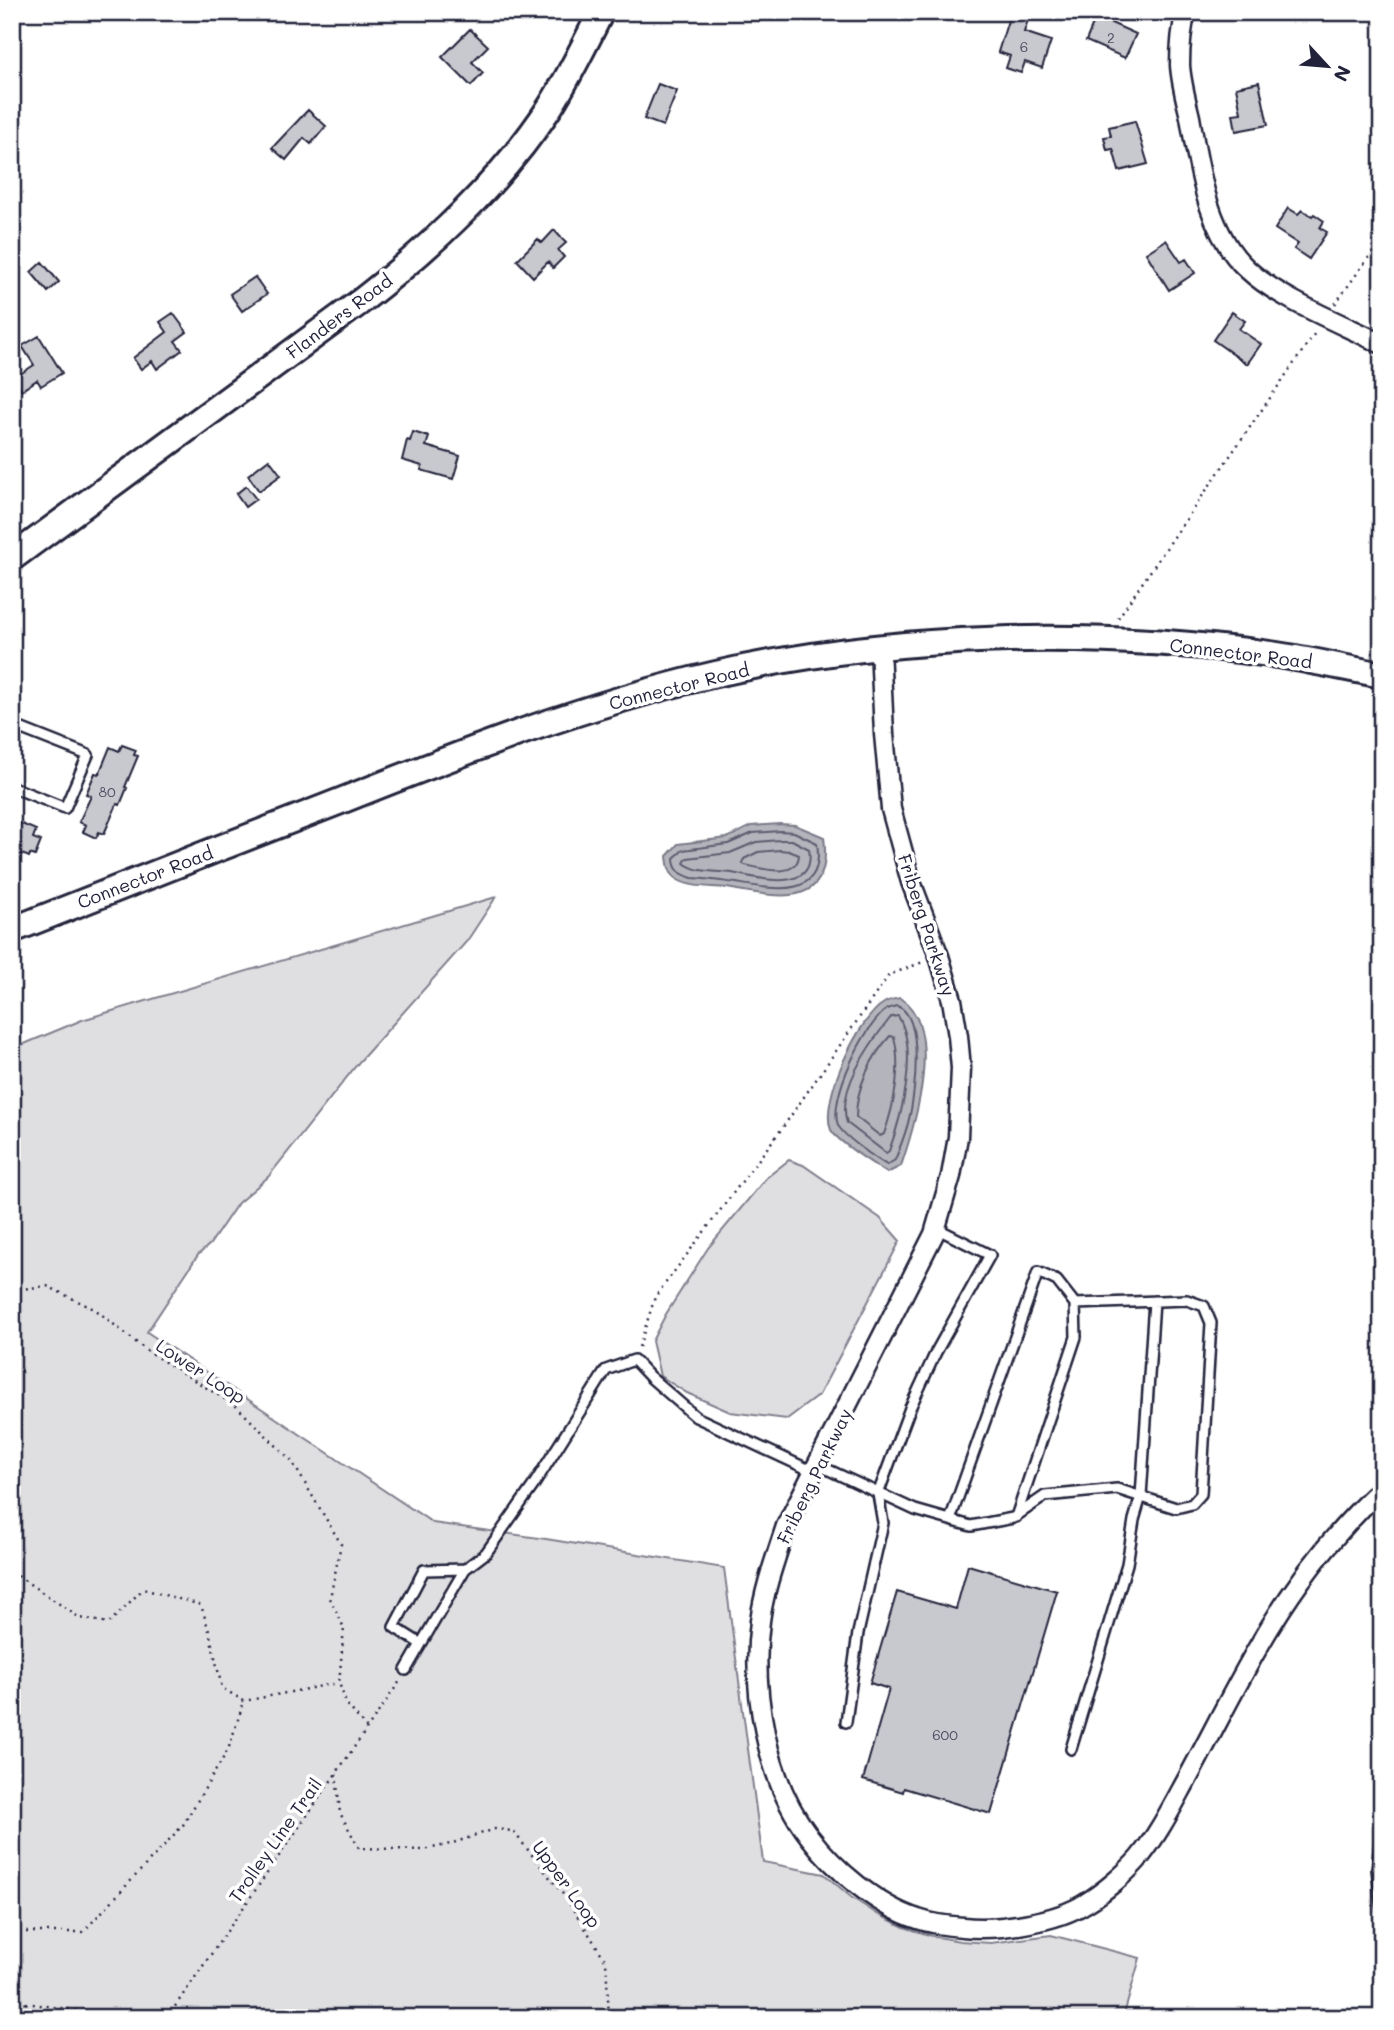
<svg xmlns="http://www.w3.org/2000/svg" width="1394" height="2030" viewBox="0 0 1394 2030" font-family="Mali,sans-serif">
  <rect width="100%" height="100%" fill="#fff"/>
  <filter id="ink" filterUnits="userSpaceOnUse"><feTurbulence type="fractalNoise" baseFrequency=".0143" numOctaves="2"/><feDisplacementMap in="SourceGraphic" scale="14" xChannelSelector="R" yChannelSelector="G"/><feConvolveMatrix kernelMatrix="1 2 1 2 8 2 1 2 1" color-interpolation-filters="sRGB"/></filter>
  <g filter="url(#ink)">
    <!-- green -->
    <path fill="#dfdfe2" stroke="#80808e" stroke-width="2" d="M496 897 467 941 359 1062 268 1177 238 1203 210 1244 198 1255 147 1332 433 1523 546 1539 724 1568 763 1862 824 1874 851 1897 877 1914 904 1927 932 1936 960 1941 991 1943 1051 1935 1140 1958 1123 2018H12V1049L82 1020Z
      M789 1160 803 1165 880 1218 900 1241 819 1395 787 1419 730 1412 687 1393 660 1376 652 1341 666 1314 708 1248 766 1178Z"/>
    <!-- water -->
    <path fill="#b4b4bc" stroke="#7a7a88" stroke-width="2" d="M780 824 795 825 824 837C834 913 774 896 726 888 710 886 692 888 678 880 669 874 668 866 667 856L678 844 727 838 751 826Z
      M900 998C945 1027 915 1125 901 1166L887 1173C876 1166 836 1140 831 1130 819 1101 859 1017 884 1003 888 1000 895 999 900 998Z"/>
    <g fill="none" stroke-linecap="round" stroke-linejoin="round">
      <!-- shore -->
      <path stroke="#5c5c6f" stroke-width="2" d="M780 831 794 832 817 843C826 901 772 889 736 883 721 881 707 879 692 878 681 874 674 871 674 858L683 850 728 844 753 833Z
        M780 840H792L809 849C817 895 756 878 732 873 716 871 696 873 684 863L687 858 730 853 756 842Z
        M780 850 789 851 799 855C797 880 760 868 745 865L742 863 744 859 758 852Z
        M897 1006C925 1016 915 1095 909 1119 906 1133 900 1147 895 1160L887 1165C876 1159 842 1135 838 1125 828 1099 865 1024 887 1009 887 1009 896 1006 897 1006Z
        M898 1016C919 1050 902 1116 889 1151L886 1153 847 1123C836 1090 871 1042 891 1017Z
        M890 1036 894 1037C902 1068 894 1106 884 1134L880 1136 856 1117C856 1088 871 1057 890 1036Z"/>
    </g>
    <!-- building -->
    <path fill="#c8c8cf" stroke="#22223b" stroke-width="2" d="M1098 12 1114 17 1111 23 1136 34 1125 58 1086 41Z
      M1010 14 1028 20 1024 32 1051 41 1042 68 1025 62 1021 73 1006 68 1010 56 998 52Z
      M470 29 488 46 472 62 483 73 471 86 442 57Z
      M1259 82 1268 125 1236 131 1233 114 1241 113 1236 87Z
      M658 84 677 91 663 126 644 119Z
      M308 110 326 126 311 144 304 138 286 160 272 148Z
      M1135 121 1148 164 1119 171 1113 149 1107 150 1104 137 1111 136 1109 127Z
      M1288 208 1298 214 1302 210 1312 216 1314 214 1324 221 1320 228 1327 232 1309 259 1294 249 1298 244 1275 229Z
      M554 230 566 243 558 250 564 257 553 268 548 262 533 277 517 260 538 239 542 243Z
      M1166 240 1181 262 1186 259 1195 273 1169 290 1146 253Z
      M42 262 59 282 48 292 31 272Z
      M255 277 267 294 242 311 230 294Z
      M1232 312 1245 321 1239 329 1261 344 1247 364 1213 340Z
      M173 313 187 332 175 341 182 350 157 369 152 361 141 369 133 358 167 332 160 322Z
      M39 336 62 373 41 386 37 380 22 390 14 378 34 365 22 346Z
      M413 432 429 437 426 446 460 456 453 479 421 470 422 466 402 460 407 440 410 441Z
      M269 459 281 475 259 491 248 475Z
      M246 486 256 499 245 507 236 494Z
      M122 745 136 750 134 755 138 756 125 787 127 788 120 805 117 804 104 834 99 832 96 838 83 832 86 825 79 822 91 796 86 794 95 773 99 774 110 747 119 751Z
      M12 820 36 830 33 838 41 841 35 856 30 854 29 857 12 850Z
      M968 1565 1057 1591 991 1814 904 1788 903 1792 863 1780 889 1689 870 1683 897 1592 956 1609Z"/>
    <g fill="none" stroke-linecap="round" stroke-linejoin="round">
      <!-- lane casing -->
      <g stroke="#22223b" stroke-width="14">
        <path id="lane" d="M12 725 88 755 65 808 12 787
          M818 1465 915 1510 971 1526 1013 1518 1045 1496 1117 1489 1176 1508 1192 1504 1201 1494 1211 1323 1204 1306 1187 1300 1075 1304 1057 1281 1038 1272 950 1520
          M1016 1517 1076 1337 1075 1304
          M465 1569 424 1570 394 1627 421 1644 465 1569 486 1553 533 1486 606 1370 634 1360 650 1377 696 1417 814 1472
          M406 1670 421 1644
          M846 1722 858 1633 883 1523 878 1494 910 1408 936 1352 990 1255 936 1228
          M1071 1749 1127 1564 1134 1520 1141 1496 1154 1301
          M1382 1826 1377 1869 1382 1910"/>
      </g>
      <!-- street casing -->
      <g stroke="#22223b" stroke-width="23">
        <path id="street" d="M1186 12C1181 30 1180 47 1180 65 1181 82 1186 100 1190 117 1199 168 1207 232 1247 269 1280 300 1341 323 1382 344
          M880 647 884 734 891 809 911 882 939 956 952 1000 958 1036 961 1068 958 1137 951 1176 934 1234 786 1526C776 1557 764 1589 760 1621 751 1689 766 1780 809 1836 834 1869 877 1906 918 1919 932 1924 948 1926 963 1927 997 1931 1057 1922 1086 1903 1104 1892 1125 1874 1139 1858 1157 1836 1171 1809 1184 1785 1213 1732 1239 1678 1270 1627 1301 1576 1339 1528 1382 1488"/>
      </g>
      <!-- secondary casing -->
      <g stroke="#22223b" stroke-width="30">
        <path id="secondary" d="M12 558 360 302C432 246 500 183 550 107 569 77 585 44 601 12
          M12 930C121 887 229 844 338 802 461 753 586 704 716 674 891 634 1092 629 1270 654 1307 659 1345 668 1382 675"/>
      </g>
      <!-- path -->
      <path stroke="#22223b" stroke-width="2.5" stroke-dasharray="2 5" stroke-linecap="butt" d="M1335 304 1382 239
        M1118 618 1317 330
        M12 1290 47 1286 96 1310 147 1351 236 1406 291 1460 341 1544 330 1598 344 1628 339 1683 346 1703 367 1729
        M639 1347 655 1297 783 1127 889 975 923 962
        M12 1572 80 1618 109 1623 143 1589 201 1605 209 1631 222 1688 244 1701 338 1683
        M336 1774 340 1813 359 1848 424 1850 450 1844 495 1829 513 1831 566 1898 606 1961 609 2018
        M12 1932H83L183 1825 228 1750 244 1701
        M12 2001 82 2011 89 2018
        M21 2018 26 2002
        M167 2018 400 1681"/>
      <!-- lane -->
      <use href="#lane" stroke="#fff" stroke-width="9"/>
      <!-- street -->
      <use href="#street" stroke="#fff" stroke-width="18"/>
      <!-- secondary -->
      <use href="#secondary" stroke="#fff" stroke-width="24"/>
    </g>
  </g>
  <g text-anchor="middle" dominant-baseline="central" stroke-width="7" stroke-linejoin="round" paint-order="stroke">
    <!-- number labels -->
    <g font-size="14" fill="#4c4c60">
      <text x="1111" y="37">2</text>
      <text x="1024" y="46">6</text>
      <text x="107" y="791">80</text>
      <text x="945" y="1734">600</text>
    </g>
    <!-- street labels -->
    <g font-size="18" fill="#22223b" stroke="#fff">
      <text transform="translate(339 316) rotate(-37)">Flanders Road</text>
      <text transform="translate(1241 653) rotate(7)">Connector Road</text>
      <text transform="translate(679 686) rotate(-14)">Connector Road</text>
      <text transform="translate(145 877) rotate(-21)">Connector Road</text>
      <text transform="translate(927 925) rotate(72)">Friberg Parkway</text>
      <text transform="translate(201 1371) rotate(33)">Lower Loop</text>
      <text transform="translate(814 1476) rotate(-64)">Friberg Parkway</text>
      <text transform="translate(275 1840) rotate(-55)">Trolley Line Trail</text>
      <text transform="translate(567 1884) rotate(54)">Upper Loop</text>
    </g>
  </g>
  <!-- margin -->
  <rect width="1394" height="2030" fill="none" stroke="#fff" stroke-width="42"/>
  <rect x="21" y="21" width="1352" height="1988" fill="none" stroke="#22223b" stroke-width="2.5" filter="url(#ink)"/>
  <!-- north arrow -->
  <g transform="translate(1327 66) rotate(116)" stroke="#ffffff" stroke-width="5" paint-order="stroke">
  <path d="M0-5L12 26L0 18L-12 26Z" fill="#22223b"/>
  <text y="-10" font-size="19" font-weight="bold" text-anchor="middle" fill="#22223b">N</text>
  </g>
</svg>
